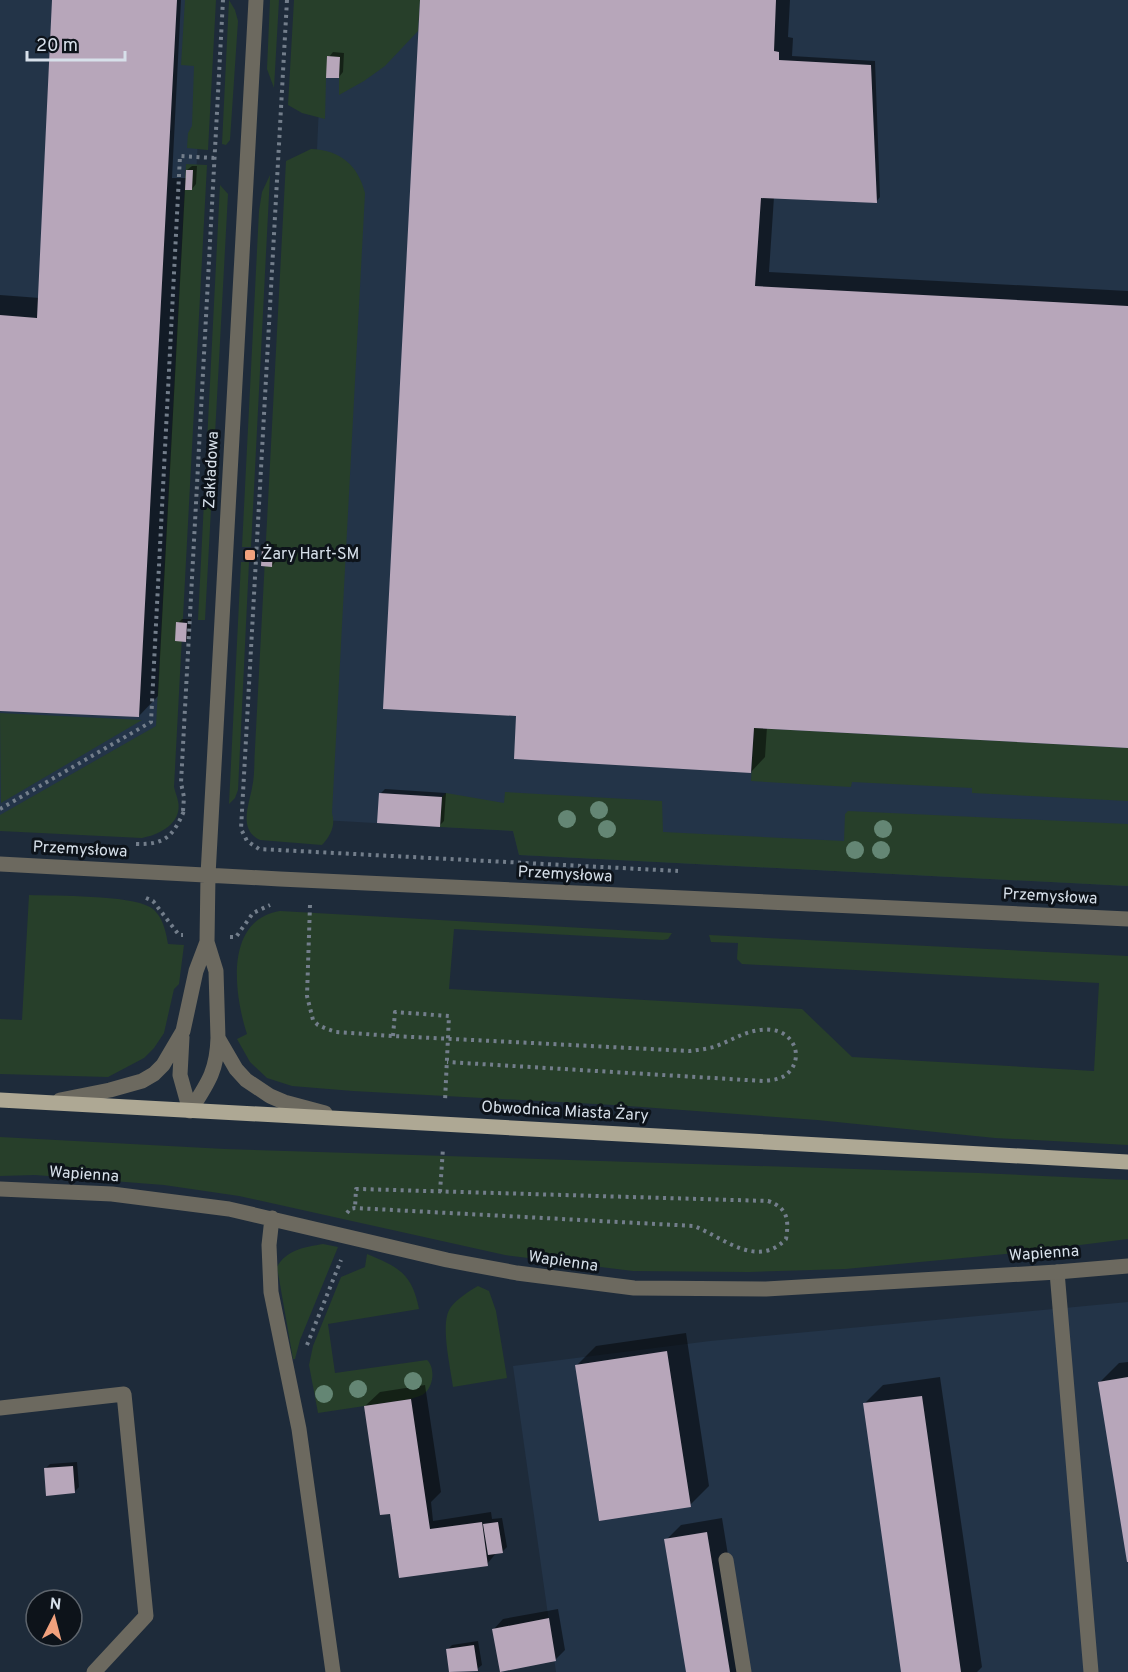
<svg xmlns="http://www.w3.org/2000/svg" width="1128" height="1672" viewBox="0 0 1128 1672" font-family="Overpass,sans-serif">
  <rect width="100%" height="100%" fill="#1e2b3a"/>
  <!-- built -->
  <path fill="#233448" d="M0 0H205L164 811 0 827Z
    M303 0H1128V886L519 855 513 831 287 818 319 105Z
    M1128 1302V1672H556L513 1366 710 1341Z"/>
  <!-- green -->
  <path fill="#273f2a" d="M185 0H216L208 150 187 148 188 133 192 126 194 66 181 65Z
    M229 0 235 10 238 21 230 140 226 145 222 144Z
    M270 0H279L274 88 267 69Z
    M294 0H420L418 31 385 66 364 81 339 95V78H326L325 119 302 113 288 105Z
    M311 149C340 150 358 165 365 193L332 813C336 826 330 836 322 845L260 840C238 830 249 805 252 788 255 775 254 761 255 748L286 161Z
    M186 164 207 165 174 787C175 792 177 796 178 801 183 823 159 835 142 838L0 831V815L156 726Z
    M270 175 251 547H242L259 211 262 192Z
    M220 185 228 194 205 620H198Z
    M241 562H249L238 790 235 798 229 804Z
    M0 713 142 720 1 803Z
    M754 728 1128 748V801L972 793V788L852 782 851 787 751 781Z
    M505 792 662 801 663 832 844 841 845 814 848 811 1128 824V886L519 855 513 831 440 827 442 797 446 793 504 803Z
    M29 895C56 896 129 895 150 907 162 914 166 931 168 944L184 945 179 984 174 989 164 1033 154 1048 144 1058 108 1077 0 1074V1019L22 1020Z
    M280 911 672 933 668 939 663 940 454 929 449 989 802 1009 852 1057 1094 1071 1099 983 742 964 737 959 738 943 711 942 709 935 1128 956V1145L995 1138 817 1120 614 1105 353 1091 292 1086 267 1078 250 1062 237 1039 247 1034C234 994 224 920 280 911Z
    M0 1137 225 1149 979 1173 1128 1180V1239L1016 1253 845 1269 749 1272 633 1271 505 1255 239 1196 164 1185 35 1175 0 1176Z
    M323 1244 338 1247 300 1340 295 1359H293L277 1267C286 1250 305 1247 323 1244Z
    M367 1254C398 1267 412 1273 419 1309L328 1324 335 1373 427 1360C435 1367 434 1385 425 1393 422 1396 415 1397 411 1399L318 1413 309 1365 313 1346 341 1277 365 1267Z
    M478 1286 489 1291 496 1311 507 1378 453 1387C451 1368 439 1322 451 1307 457 1299 469 1291 478 1286Z"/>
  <!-- shadow -->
  <path fill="#0007" d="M54 0H181L172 178H187V170L192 166H197L196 184 192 189H185L158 696 139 716 0 709V295L40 298Z
    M421 0H790L788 37 793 38 792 56 875 61 880 197 876 202 774 197 769 272 1128 291V746L767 727 765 757 751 772 517 715Z
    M333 52 344 53 343 72 339 77 329 57Z
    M268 544H277L276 561 272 566 264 548Z
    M182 619H191L190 636 186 641 178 623Z
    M385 789 446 793 444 821 439 826 380 794Z
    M686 1333 709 1486 690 1505 577 1365 596 1346Z
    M1128 1362V1560L1100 1382 1119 1363Z
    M940 1377 982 1667 977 1672H902L864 1404 883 1385Z
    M425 1385 441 1492 431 1502 433 1521 491 1512 492 1519 502 1518 507 1547 502 1552H497L487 1564 395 1534 365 1406 380 1392Z
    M77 1462 79 1487 74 1492 45 1469 50 1464Z
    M722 1518 747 1672H687L666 1540 681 1525Z
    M558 1609 565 1650 555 1660 494 1629 503 1619Z
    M478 1641 482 1665 477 1669 451 1672 447 1650 452 1645Z"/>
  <!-- building -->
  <path fill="#b7a6ba" d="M52 0H177L139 717 0 711V315L37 318Z
    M420 0H776L774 51 779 52V60L871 65 877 203 761 198 755 286 1128 306V748L754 728 751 773 514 759 516 716 383 709Z
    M327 56 340 57 339 78H326Z
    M186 170H193L192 190H185Z
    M262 548H273L272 567 261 566Z
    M176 622 187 623 186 642 175 641Z
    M379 793 442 797 440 827 377 823Z
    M667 1351 691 1507 599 1521 575 1365Z
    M1128 1377V1562H1127L1098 1382Z
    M922 1396 961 1672H901L863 1403Z
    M411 1399 430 1529 482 1522 488 1566 399 1578 390 1514 380 1515 364 1406Z
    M73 1466 75 1493 46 1496 44 1468Z
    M498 1522 503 1553 488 1555 483 1524Z
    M707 1532 730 1672H686L664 1539Z
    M549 1618 556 1661 500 1672 492 1629Z
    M474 1645 478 1671 449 1672 446 1649Z"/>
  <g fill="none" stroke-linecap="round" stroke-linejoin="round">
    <!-- path -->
    <path stroke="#737e8b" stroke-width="4" stroke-dasharray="3 4.5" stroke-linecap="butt" d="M287 0 241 829 247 841 259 849 678 871
      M0 809 151 722 180 156 214 158
      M183 811 184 797 181 783 223 0
      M136 844C165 845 173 836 184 811
      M146 898 153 901 179 935H183
      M310 905 307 996 313 1020 318 1025 327 1029 336 1032 393 1036 690 1051C698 1050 706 1049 714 1047 733 1040 751 1027 772 1030 793 1032 804 1056 789 1072 782 1080 772 1080 763 1081L447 1062
      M230 937H236L253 913 270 905
      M393 1036 395 1012 449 1016 445 1101
      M440 1192 443 1148
      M347 1213 350 1209 355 1208 694 1226C724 1238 757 1269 786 1239 789 1220 788 1208 768 1201L359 1189H356L355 1208
      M307 1345 341 1260"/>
    <!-- lane -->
    <path stroke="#6c695f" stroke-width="15" d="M1057 1272 1091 1672
      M0 1408 124 1394 146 1616 94 1672
      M726 1560 744 1672"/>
    <!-- street -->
    <path stroke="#6c695f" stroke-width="15" d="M0 864 280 879 1128 919
      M207 942 216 971 218 1038 236 1069 246 1080 270 1096 284 1102 325 1113
      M182 1037 180 1075 190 1111
      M60 1100 110 1090 142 1081 154 1074 163 1065 183 1031 196 971 207 942 208 875 256 0
      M190 1111C208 1083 217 1071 218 1038
      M0 1189 112 1194 229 1209 447 1260 517 1273 634 1288 766 1289 1057 1272 1128 1266
      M272 1218 269 1245 271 1292 299 1429 333 1672"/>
    <!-- primary -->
    <path stroke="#aea894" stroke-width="15" d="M0 1100C376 1118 752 1143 1128 1162"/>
  </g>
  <!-- trees -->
  <g fill="#648674">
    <circle cx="599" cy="810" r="9"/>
    <circle cx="567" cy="819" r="9"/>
    <circle cx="607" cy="829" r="9"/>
    <circle cx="883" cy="829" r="9"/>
    <circle cx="855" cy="850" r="9"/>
    <circle cx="881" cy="850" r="9"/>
    <circle cx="413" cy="1381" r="9"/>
    <circle cx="358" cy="1389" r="9"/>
    <circle cx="324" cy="1394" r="9"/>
  </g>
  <!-- markers -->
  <rect fill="#f1a17d" stroke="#0d131a" stroke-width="2" x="244" y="549" width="12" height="12" rx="3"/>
  <g text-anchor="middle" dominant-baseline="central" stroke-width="6" stroke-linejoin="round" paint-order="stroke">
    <!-- street labels -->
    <g font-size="16" fill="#d7e0ea" stroke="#0d131a">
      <text transform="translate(212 470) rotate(-87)">Zakładowa</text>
      <text transform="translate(80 850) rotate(3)">Przemysłowa</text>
      <text transform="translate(565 875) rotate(3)">Przemysłowa</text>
      <text transform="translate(1050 897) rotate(3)">Przemysłowa</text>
      <text transform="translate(565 1112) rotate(3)">Obwodnica Miasta Żary</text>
      <text transform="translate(84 1175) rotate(4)">Wapienna</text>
      <text transform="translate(1044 1254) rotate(-4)">Wapienna</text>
      <text transform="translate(563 1262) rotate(8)">Wapienna</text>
    </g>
    <!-- poi labels -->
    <g font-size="16" fill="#d7e0ea" stroke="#0d131a" text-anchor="start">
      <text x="262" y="555">Żary Hart-SM</text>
    </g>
  </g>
  <!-- north arrow -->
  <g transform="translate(54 1618) rotate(6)"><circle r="28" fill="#0d131a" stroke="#5e656d" stroke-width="1.5"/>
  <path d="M0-4.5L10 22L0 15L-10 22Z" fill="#f1a17d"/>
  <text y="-9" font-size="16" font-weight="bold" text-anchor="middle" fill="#d7e0ea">N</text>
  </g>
  <!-- scale -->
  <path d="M27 51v9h98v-9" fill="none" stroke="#d7e0ea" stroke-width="3"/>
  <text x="36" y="51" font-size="18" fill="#d7e0ea" stroke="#0d131a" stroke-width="4.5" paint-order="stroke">20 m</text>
</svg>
